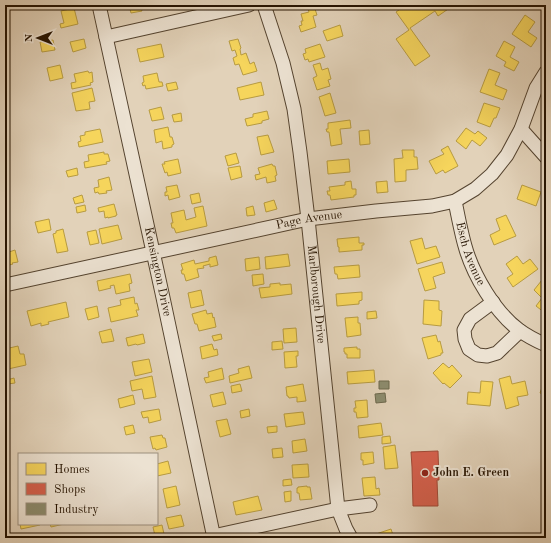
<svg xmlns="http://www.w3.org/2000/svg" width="551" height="543" viewBox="0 0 551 543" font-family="'Old Standard TT',serif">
  <rect width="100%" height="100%" fill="#e2d2b9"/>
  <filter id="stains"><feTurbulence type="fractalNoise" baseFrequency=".005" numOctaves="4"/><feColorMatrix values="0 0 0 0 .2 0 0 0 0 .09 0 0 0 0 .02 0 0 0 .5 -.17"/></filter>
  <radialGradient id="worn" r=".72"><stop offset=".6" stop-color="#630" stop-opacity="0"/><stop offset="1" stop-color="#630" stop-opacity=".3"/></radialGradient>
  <!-- homes -->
  <path fill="#f6d55c" stroke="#b79b41" d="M129 5H140L142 11 131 13Z
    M157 5H167V6L158 8Z
    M307 5H318V8L315 9 317 15 313 16 316 27 301 32 299 26 302 25 301 21H303L301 14 309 12Z
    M406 5H454L438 16 435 11 410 28 430 56 415 66 396 39 409 30 396 12Z
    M540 5H546V16L542 12 545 9Z
    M74 8 78 24 61 28 60 24 64 23 61 11Z
    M525 15 535 22 528 32 537 38 531 47 512 34Z
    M340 25 343 36 327 41 323 31Z
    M84 39 86 48 73 52 70 42Z
    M238 39 241 48 240 49 241 55 246 53 250 64 254 62 257 71 243 75 239 64 235 65 233 58 237 56 235 50 232 51 229 41Z
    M53 40 55 50 42 52 40 42Z
    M504 41 515 47 510 57 519 62 514 71 504 66 506 62 496 56Z
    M161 44 164 57 140 62 137 49Z
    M320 44 325 57 309 62 308 59 305 60 303 54 306 53 305 49Z
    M320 63 322 70 328 68 331 79 328 80 330 86 317 90 313 78 317 76 313 65Z
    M60 65 63 78 50 81 47 68Z
    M489 69 500 73 495 85 507 90 503 100 480 92Z
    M88 71 89 73 92 72 93 82 90 83 91 85 72 89 71 83 76 82 74 74Z
    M157 73 159 82H162L163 86 146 89 145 85 143 86 142 83 144 82 143 76Z
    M176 82 178 89 168 91 166 84Z
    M261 82 264 95 240 100 237 88Z
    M92 88 95 101 89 102 90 109 76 111 72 93Z
    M330 93 336 113 325 116 319 97Z
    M484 103 500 108 496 118H494L490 127 477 122Z
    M161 107 164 119 152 121 149 110Z
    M267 111 269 119 262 121V123L247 126 245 119 253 117V114Z
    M181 113 182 121 174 122 172 115Z
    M350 120 351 128 340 129 342 144 331 146 329 132H327L326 129H328V123Z
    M168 127 170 137H172L174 144 172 145V147L163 149 162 141 156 143 154 130Z
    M466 128 475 134 478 131 487 138 480 146 472 140 466 149 456 141Z
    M100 129 103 142 79 147 78 142 81 141 80 136 85 135V132Z
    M369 130 370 144 360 145 359 131Z
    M268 135 274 152 261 155 257 137Z
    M448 146 458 166 445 173 443 170 436 174 429 161 444 154 441 150Z
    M402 150H414V157H417L418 169 406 170V181L395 182 394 159 403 158Z
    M104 152V154H108L110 161 106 162 107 164 85 168 84 162 89 161 88 155Z
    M236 153 239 163 228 166 225 156Z
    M178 159 181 173 168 176 167 172 165 173 162 164H165L164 162Z
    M349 159 350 172 328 174 327 161Z
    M272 164 273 166H275L277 175 275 176 276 181 267 183 266 177 256 180 255 175 260 174 258 168Z
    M240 166 242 177 231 180 228 168Z
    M77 168 78 175 68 177 66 171Z
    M109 177 112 190 106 191 107 193 99 194 98 192 95 193 94 188 99 187 98 180Z
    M351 181 352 189H356V195H354V197L331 200 330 195H328L327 191H330L329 187 345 185V182Z
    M387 181 388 192 377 193 376 182Z
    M177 185 180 197 169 200 168 195 165 196V192H167L166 187Z
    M522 185 541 192 536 206 517 199Z
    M199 193 201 202 192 204 190 195Z
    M82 195 84 202 75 204 73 198Z
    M274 200 277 209 266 212 264 203Z
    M114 204 117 215H116V216L108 218V217L105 218 104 211 99 212 98 208Z
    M85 205 86 211 77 213 76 207Z
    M203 206 207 226 176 233 174 228H172L171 223H173L171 213 184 210 186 220 196 217 194 208Z
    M253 206 255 215 247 216 246 208Z
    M506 215 516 236 494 245 490 235 500 230 496 219Z
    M49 219 51 230 38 233 35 222Z
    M118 225 122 239 102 244 99 229Z
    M63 229 68 251 57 253 53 234 56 233V231Z
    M96 230 99 243 90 245 87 232Z
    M359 237V243H364V245H362V250L339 252V247H338L337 239Z
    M422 238 425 249 436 246 440 257 417 264 410 241Z
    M8 250 9 252 15 250 18 262 12 263 13 264 5 266V251Z
    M288 254 290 266 266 269 265 257Z
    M216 256 218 265 210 267V264L203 266 204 268 197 269 199 277 186 281 184 274H182L181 270H183L181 264 194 260 195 264 209 261V258Z
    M517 256 523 264 530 259 538 269 513 287 507 278 513 274 506 264Z
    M259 257 260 269 246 271 245 259Z
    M442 262 445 273 433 277 436 288 425 291 418 269Z
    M359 265 360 277 338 279 337 274H335L334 267Z
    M130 274 132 283 129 284 130 291 116 294 114 285 110 286 111 288 99 291 97 281Z
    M263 274 264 284 253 286 252 275Z
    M542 280 546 283V312L545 313 536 306 542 298 534 290Z
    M280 283V285L291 284 292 294 261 298 259 288 270 287V284Z
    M201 290 204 305 191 308 188 293Z
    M362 292V300L359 301V304L337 306 336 294Z
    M134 297 135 304 137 303 139 310H136L138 316 111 322 108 308 121 305 120 300Z
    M424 300 439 301V310L442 311 441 326 423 324Z
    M66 302 69 317 48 322 49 324 41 326V323L31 326 27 311Z
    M97 306 99 317 88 320 85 309Z
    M206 310 207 314 212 313 213 318 214 317 216 327 199 331 197 324H195L192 314Z
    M376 311 377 318 367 319V312Z
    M358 317V323H360L361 335 347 337 345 318Z
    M296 328 297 342 284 343 283 329Z
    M111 329 114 341 102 343 99 332Z
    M143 334 145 343 137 345 136 344 128 346 126 338Z
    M221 334 222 339 214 341 212 336Z
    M436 335 438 342 440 341 443 353H441V355L428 359 422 338Z
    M282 341 283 349 272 350V342Z
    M212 344 214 350 217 349 218 355 202 359 200 347Z
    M18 346 20 354H24L26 365 8 369 6 361H5V349Z
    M357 347V349H360V358H347V354H345V352H344V348Z
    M298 351V356H296L297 367 285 368 284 352Z
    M149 359 152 372 135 376 132 362Z
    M443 363 449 368 452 365 462 376 450 388 444 383 443 384 433 373Z
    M249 366 252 378 230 383 229 376 239 373 238 369Z
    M222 368 224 379 206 383 204 378 209 377 208 372Z
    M374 370 375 382 348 384 347 372Z
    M152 376 156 397 144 399 142 389 132 391 130 381Z
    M510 376 512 384 525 381 528 395 517 397 519 405 506 409 499 379Z
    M546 376V395L540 393Z
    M14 378 15 383 8 384 7 380Z
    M481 381 493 382 490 406 467 404 468 392 480 393Z
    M240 384 242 391 232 393 231 386Z
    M303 384 306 401 297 402V397L289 398 288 396H287L286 387Z
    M223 392 226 404 213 407 210 395Z
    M133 395 135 404 120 408 118 399Z
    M367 400 368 417 357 418 356 412H354V408H356L355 401Z
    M159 409 161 420 149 423 148 417 143 418 141 412Z
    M249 409 250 416 241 418 240 411Z
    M303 412 305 424 286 427 284 414Z
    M227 419 231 434 220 437 216 421Z
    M381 423 383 435 359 438 358 426Z
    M133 425 135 433 126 435 124 427Z
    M277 426V432L268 433 267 427Z
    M8 433 9 440 5 441V434Z
    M162 435 163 438H165L167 447 156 450 155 448 153 449 150 437Z
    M390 436 391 443 382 444V437Z
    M305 439 307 451 293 453 292 441Z
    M395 445 398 468 385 469 383 447Z
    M282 448 283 457 273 458 272 449Z
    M5 449 9 468 5 469Z
    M373 452 374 463 363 465V460H361V453Z
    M168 461 171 473 157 476V464Z
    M308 464 309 477 293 478 292 465Z
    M375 477 376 489 379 488 380 495 364 496 362 478Z
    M291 479 292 485 283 486V480Z
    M176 486 180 505 167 508 163 489Z
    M307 486V487H310L312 499 300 500 299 493H297V488H298V487Z
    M291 491V501L285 502 284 492Z
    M258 496 262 510 236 515 233 502Z
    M181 515 184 526 169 529 166 518Z
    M20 524H39L40 525 21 529Z
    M50 524H64L51 527Z
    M162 525 164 534 155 536 153 527Z
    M391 529 394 538H374L373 535Z"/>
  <!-- shops -->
  <path fill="#d6604d" stroke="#a14936" d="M438 451 439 480H437L438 506H413L412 467 411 452Z"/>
  <!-- industry -->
  <path fill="#8c8c6e" stroke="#6d684d" d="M379 381H389V389H379Z
    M385 393 386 402 376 403 375 394Z"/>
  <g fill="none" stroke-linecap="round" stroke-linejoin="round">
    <!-- street casing -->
    <g stroke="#54432f" stroke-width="15">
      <g id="street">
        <path id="s1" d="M99 5 162 293 214 538"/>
        <path id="s2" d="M264 5 283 63 294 109 300 152 308 219 338 509 346 529 351 538"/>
        <path d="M106 37 249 5"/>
        <path d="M521 129 546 157"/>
        <path id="s3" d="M455 201C458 216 461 232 465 246 473 275 495 312 519 330 527 336 537 341 546 345"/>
        <path id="s4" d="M5 285 308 219 376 211 432 206 455 201 475 189 492 174 507 155 521 129 536 88 546 72"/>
        <path d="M493 302 470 319 464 330 465 339 469 349 478 355 487 356 497 353 520 331"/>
        <path d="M213 536 338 509 370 505"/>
      </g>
    </g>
    <!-- street -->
    <use href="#street" stroke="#ece2d2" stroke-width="13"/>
  </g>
  <!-- markers -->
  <circle fill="#8f2418" stroke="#ece2d2" stroke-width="1.5" cx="425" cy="473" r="4"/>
  <g text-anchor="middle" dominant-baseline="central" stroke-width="4" stroke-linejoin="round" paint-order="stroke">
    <!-- street labels -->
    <g font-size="12" fill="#251301" stroke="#ece2d2">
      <text stroke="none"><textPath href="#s4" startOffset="311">Page Avenue</textPath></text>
      <text stroke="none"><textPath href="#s3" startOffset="55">Esch Avenue</textPath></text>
      <text stroke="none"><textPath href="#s1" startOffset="273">Kensington Drive</textPath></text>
      <text stroke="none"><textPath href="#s2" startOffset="295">Marlborough Drive</textPath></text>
    </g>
    <!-- poi labels -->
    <g font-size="12" font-weight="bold" fill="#251301" stroke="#ece2d2" text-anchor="start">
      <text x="433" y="473">John E. Green</text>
    </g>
  </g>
  <!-- margin -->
  <rect width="551" height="543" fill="none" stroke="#e2d2b9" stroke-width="20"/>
  <rect x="6" y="6" width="539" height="531" fill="none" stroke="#251301" stroke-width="2"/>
  <rect x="10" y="10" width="531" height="523" fill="none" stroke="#251301"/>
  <!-- legend -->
  <rect x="18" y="453" width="140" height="72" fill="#ece2d2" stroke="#9c8f7e"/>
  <rect x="26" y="463" width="20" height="12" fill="#f6d55c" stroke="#9c8f7e"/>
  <text x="54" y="473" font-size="12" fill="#251301">Homes</text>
  <rect x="26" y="483" width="20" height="12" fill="#d6604d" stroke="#9c8f7e"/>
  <text x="54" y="493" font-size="12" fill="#251301">Shops</text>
  <rect x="26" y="503" width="20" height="12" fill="#8c8c6e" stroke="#9c8f7e"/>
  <text x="54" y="513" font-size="12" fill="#251301">Industry</text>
  <!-- north arrow -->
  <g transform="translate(38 38) rotate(270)" stroke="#ece2d2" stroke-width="3" paint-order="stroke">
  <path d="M0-3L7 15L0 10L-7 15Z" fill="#251301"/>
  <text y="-6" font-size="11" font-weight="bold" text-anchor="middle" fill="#251301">N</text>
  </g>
  <rect width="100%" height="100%" filter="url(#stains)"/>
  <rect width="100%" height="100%" fill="url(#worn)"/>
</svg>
